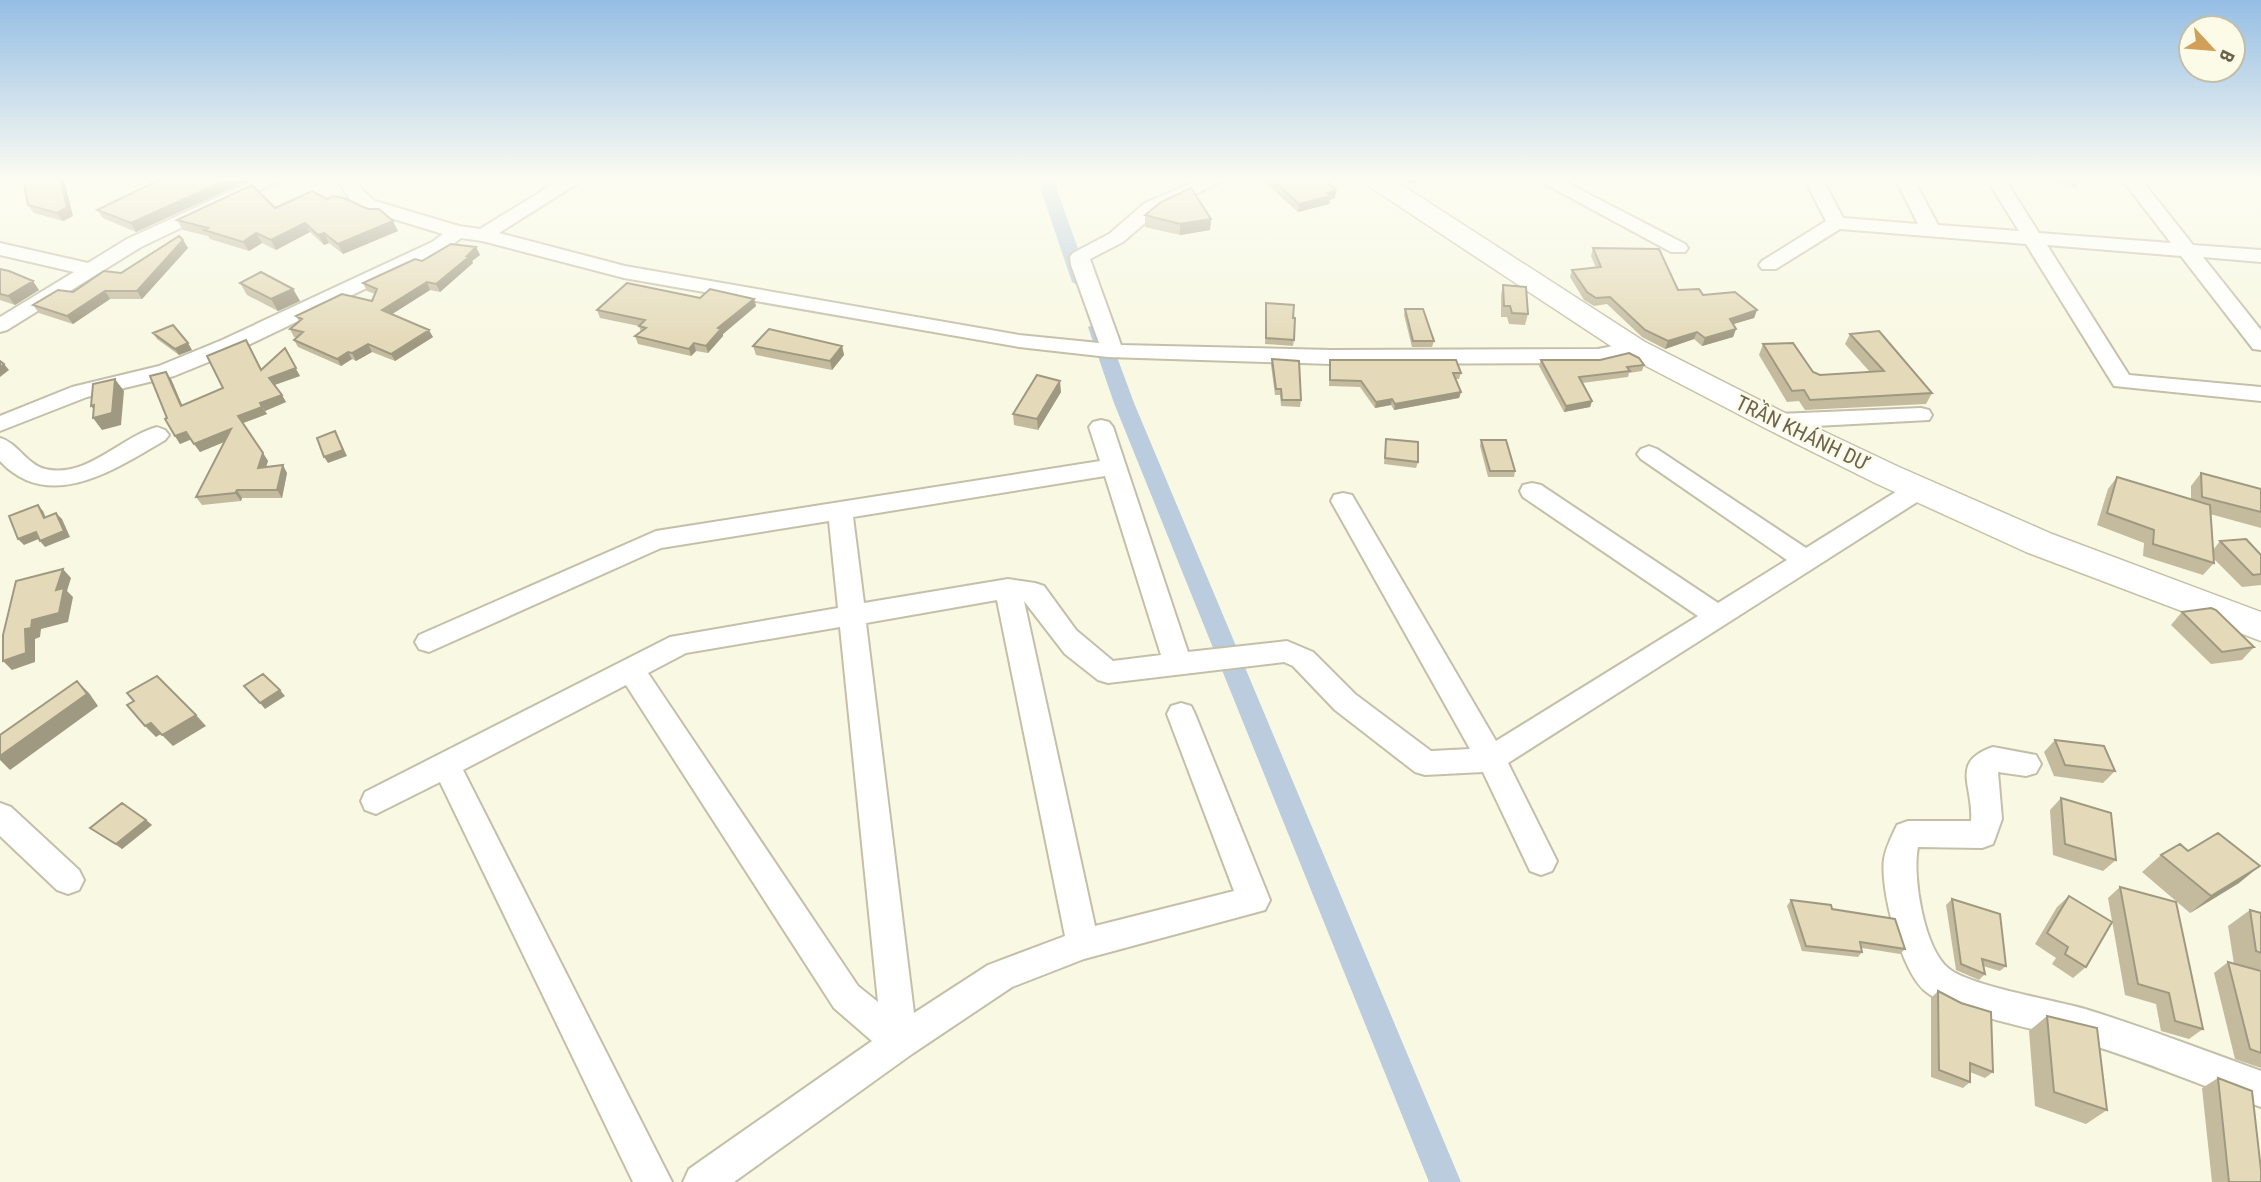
<svg xmlns="http://www.w3.org/2000/svg" width="2261" height="1182" viewBox="0 0 2261 1182" font-family="'Roboto Condensed',sans-serif">
  <rect width="100%" height="100%" fill="#f8f8e3"/>
  <g fill="none" stroke-linecap="round" stroke-linejoin="round">
    <!-- canal -->
    <path fill="#baccde" fill-rule="evenodd" d="M1040 178H1056L1057 190 1090 282 1087 286 1081 287 1072 282 1041 190Z
      M1097 322 1106 327 1134 403 1461 1182H1429L1114 403 1088 327Z"/>
    <!-- street casing -->
    <g stroke="#c5bfa9" stroke-width="4">
      <path id="street" d="M260 178H285L141 247 7 330 0 332V317L74 272 0 255V243L88 263 127 239Z
        M336 178H354L365 193 375 201 459 226 480 229 563 178H586L499 233 625 266 1019 335 1099 343 1071 265 1070 257 1073 253 1109 234 1145 203 1203 178H1229L1159 211 1123 242 1090 259 1121 345 1331 350 1598 349 1634 342 1642 343 1645 348 1642 353 1598 363 1331 364 1108 357 1019 347 624 278 482 241 461 238 446 250 238 350 174 376 87 397 0 431V416L72 387 159 366 222 340 432 242 443 234 361 209 351 201Z
        M1534 178H1558L1685 244 1688 248 1685 252H1671Z
        M1804 178H1822L1843 218 1918 224 1895 178H1913L1938 225 2019 231 1986 178H2004L2039 233 2171 243 2121 178H2140L2193 245 2261 250V262L2203 257 2261 330V350L2253 349 2181 256 2047 245 2129 375 2261 387V401L2114 386 2026 244 1840 229 1776 269H1762L1759 265 1762 261 1826 221Z
        M1921 408 1929 410 1932 415 1929 420 1776 428 1768 426 1765 421 1768 416 1776 414Z
        M1101 420 1109 422 1113 427 1188 652 1287 641 1313 652 1355 694 1431 751 1470 749 1331 501 1334 495 1343 493 1352 495 1496 741 1698 616 1523 497 1520 491 1523 485 1532 483 1541 485 1718 603 1787 560 1641 459 1637 454 1641 449 1649 446 1657 449 1806 548 1910 483 1919 481 1928 483 1931 489 1928 495 1508 763 1557 861 1552 871 1541 875 1530 871 1483 772 1425 775 1415 772 1335 710 1293 666 1284 662 1108 683 1098 680 1065 654 1024 601 1095 926 1234 891 1167 714 1171 706 1181 703 1191 706 1195 714 1270 900 1265 910 1084 959 1012 987 912 1054 734 1182H683L689 1169 872 1041 834 1008 626 685 463 770 672 1182H633L440 782 376 814 365 810 361 801 365 792 670 637 838 608 829 521 661 548 429 652 419 649 415 642 419 635 656 531 1100 461 1089 427 1093 422ZM1105 476 1161 655 1113 661 1076 630 1044 586 1035 583 1008 579 864 603 853 517ZM997 600 1065 936 988 965 914 1013 866 623ZM840 627 878 1002 858 986 648 673 686 653Z
        M157 427 165 430 169 435 165 440C116 469 49 514 0 461V438C18 443 26 464 45 469 87 479 120 437 157 427Z
        M1993 747 2036 755 2041 764 2036 773 2026 776 1998 772 2002 819 1993 844 1982 848 1918 847C1912 877 1924 948 1948 968 1969 986 2054 1000 2085 1009 2144 1027 2203 1050 2261 1071V1107C2203 1086 2145 1061 2085 1043 2046 1030 1951 1015 1924 990 1901 969 1880 890 1884 859 1886 847 1892 836 1897 825L1908 821H1971C1974 786 1949 762 1993 747Z
        M0 803 11 807 79 870 84 880 79 890 68 894 57 890 0 836Z"/>
    </g>
    <!-- secondary casing -->
    <g stroke="#c7c1a7" stroke-width="3">
      <path id="secondary" d="M1361 178H1391L1645 342 1787 414 1899 467 2052 534 2261 612V641L2026 552 1875 483 1765 428 1623 354 1364 183Z"/>
    </g>
    <!-- street -->
    <use href="#street" fill="#fff" fill-rule="evenodd"/>
    <!-- secondary -->
    <use href="#secondary" fill="#fff" fill-rule="evenodd"/>
  </g>
  <!-- wall -->
  <path fill="#c4bb9f" d="M163 178H254L136 232 103 218 97 210Z
    M1260 178H1323L1336 190 1335 198 1330 200 1329 204 1298 212Z
    M1402 178H1430L1410 184Z
    M2042 178H2083L2077 188 2042 180Z
    M327 199 398 231 343 254 329 243 324 245 310 232 276 250 262 243 249 251 210 239 208 236 183 230 177 220 275 208Z
    M28 205 73 216 63 221 34 213Z
    M1145 215 1211 219 1210 230 1180 235 1145 227Z
    M183 240 188 248 142 299H110L73 324 39 313 33 305 73 292 121 273Z
    M476 247 480 255 472 261 473 263 440 292 430 290 392 314 433 337 395 361 372 352 356 361 352 359 341 366 298 347 294 340 297 337H294L290 329 299 321 296 316 372 301 375 294 367 291 363 283 422 261Z
    M1593 248 1678 290 1703 295 1757 310 1754 318 1733 324 1736 329 1733 337 1702 346 1694 339 1665 349 1642 337 1607 304 1594 306 1584 300 1570 277 1572 270 1596 268 1591 256Z
    M0 269 39 290 15 305 0 300Z
    M240 283 293 289 300 301 278 311 247 295Z
    M1503 285 1528 314 1525 325 1509 324 1507 317H1501V295Z
    M700 298 754 299 756 306 723 334V336L708 353 696 351 691 356 638 344 635 336 641 332 639 326 600 318 597 310Z
    M1266 309 1293 318 1294 340 1293 346 1265 344Z
    M1405 309 1434 341 1432 347H1412L1404 315Z
    M153 333 192 350 179 355 157 339Z
    M1850 334 1932 393 1926 404 1805 410 1799 401 1787 402 1759 355 1763 344 1813 372 1820 375 1870 372 1845 344Z
    M246 340 262 370 300 376 275 385 286 402 265 411 267 414 243 423 268 461 266 467 287 473 282 498H242L241 501 202 505 196 497 224 442 200 452 191 439 180 444 175 436 167 418 171 379 182 405 223 388Z
    M753 346H842L844 355 832 370 756 355Z
    M1272 359 1301 400 1300 407 1281 406 1280 395H1275L1271 365Z
    M1330 360 1461 373 1459 379H1455L1461 392 1459 398 1394 410 1391 405 1375 408 1360 387 1329 386Z
    M1541 360 1644 365 1642 371 1629 373 1628 377 1582 383 1592 401 1590 407 1564 412 1539 366Z
    M1061 392 1038 430 1014 425 1013 414Z
    M1386 439 1418 462 1416 468 1384 464Z
    M1481 440 1515 471 1514 477H1488L1480 446Z
    M2201 473 2261 489V528L2210 514 2213 550 2220 541 2261 555V585L2242 587 2213 558 2214 563 2203 575 2143 556 2144 543 2097 525 2108 489 2117 477 2191 500V486Z
    M2182 612 2254 647 2242 660 2211 664 2171 625Z
    M2055 740 2115 771 2103 783 2054 776 2044 752Z
    M2061 798 2116 860 2103 871 2053 855 2050 810Z
    M146 820 152 825 122 849 97 833 90 828Z
    M2188 851 2239 883 2190 913 2142 872 2161 855Z
    M2120 887 2203 1029 2189 1039 2161 1031 2156 1004 2125 995 2108 898Z
    M2069 896 2086 967 2073 978 2052 964 2056 958 2035 944 2057 907Z
    M1952 899 2006 966 2000 971 1983 966 1985 974 1979 980 1956 970 1946 905Z
    M1791 900 1905 949 1900 954 1862 948V952L1858 957 1802 951 1787 906Z
    M2250 910 2261 913V1068L2235 1059 2214 973 2228 962 2234 964 2228 926Z
    M1938 991 1993 1072 1985 1078 1970 1072V1082L1963 1088 1931 1077V998Z
    M2047 1016 2107 1110 2086 1124 2035 1106 2029 1031Z
    M2218 1078 2261 1182H2212L2202 1088Z"/>
  <!-- shaded-wall -->
  <path fill="#a09982" d="M60 178H64L73 216 63 221 57 213Z
    M110 178H144L113 182Z
    M231 178H254L136 232 131 223Z
    M1411 178H1430L1410 184Z
    M1336 190 1335 198 1330 200 1329 204 1298 212 1299 204 1327 193Z
    M1211 219 1210 230 1180 235V224Z
    M393 221 398 231 343 254 338 244Z
    M305 223 310 232 276 250 271 240Z
    M256 233 262 243 249 251 243 242Z
    M324 233 329 243 324 245 318 235Z
    M183 240 188 248 142 299 137 291Z
    M476 247 480 255 472 261 473 263 440 292 436 284Z
    M33 281 39 290 15 305 8 296Z
    M427 282 430 290 386 318 382 310Z
    M293 289 300 301 278 311 271 299Z
    M105 291 110 299 73 324 67 316Z
    M754 299 756 306 723 334V336L708 353 706 346 718 328Z
    M1757 310 1754 318 1727 326 1730 319Z
    M1736 329 1733 337 1702 346 1705 338Z
    M429 330 433 337 395 361 391 354Z
    M1697 332 1694 339 1665 349 1668 341Z
    M188 343 192 350 179 355 175 349Z
    M694 343 696 351 691 356 689 349Z
    M368 344 372 352 356 361 352 353Z
    M842 346 844 355 832 370 830 361Z
    M348 352 352 359 341 366 337 359Z
    M289 356 300 376 274 385 269 378Z
    M4 364 9 370 0 377V368Z
    M166 372 171 379 186 414 181 406Z
    M115 379 124 391 121 425 102 430 93 418 99 416 91 406Z
    M1060 381 1061 392 1038 430 1037 419Z
    M1461 392 1459 398 1394 410 1395 404Z
    M282 395 286 402 265 411 260 403Z
    M1392 399 1391 405 1375 408 1376 402Z
    M1592 401 1590 407 1564 412 1566 406Z
    M262 407 267 414 243 423 238 416Z
    M231 429 236 437 200 452 194 444Z
    M335 431 347 456 328 463 324 457Z
    M186 432 192 439 180 444 175 436Z
    M263 453 268 461 263 476 258 468Z
    M283 465 287 473 282 498 277 490Z
    M237 490 242 498 241 501 235 493Z
    M38 505 43 511 49 525 44 518Z
    M56 513 62 519 70 537 45 547 40 541Z
    M36 532 41 538 24 545 18 539Z
    M63 569 71 578 67 591 73 597 68 622 41 629 40 637 35 639V662L12 670 3 661 32 620 56 590Z
    M77 681 89 693 98 706 10 770 0 760V756Z
    M280 690 285 696 265 709 260 703Z
    M196 715 206 726 173 746 162 735Z
    M151 723 161 734 156 737 145 726Z
    M146 820 152 825 122 849 116 844Z
    M2260 866 2239 883 2190 913 2211 896Z"/>
  <!-- building -->
  <path fill="#e4dab9" stroke="#a09982" stroke-width="2" d="M23 178H60L67 207 57 213 28 205Z
    M163 178H231L131 223 97 210Z
    M1270 178H1323L1336 190 1327 193 1330 196 1299 204Z
    M252 185 275 208 312 191 327 199 333 196 344 198 368 209H379L393 221 338 244 324 233 318 235 305 223 271 240 256 233 243 242 204 230 208 228 177 220Z
    M1191 188 1211 219 1180 224 1145 215 1161 202Z
    M179 236 183 240 137 291H105L67 316 33 305 58 290 73 292 104 271 121 273Z
    M451 244 476 247 467 256H470L436 284 427 282 382 310 429 330 391 354 368 344 352 353 348 352 337 359 294 340 303 332 290 329 302 319 296 316 342 294 372 301 377 289 363 283 415 259 422 261Z
    M1593 248 1659 249 1678 290 1699 289 1703 295 1735 292 1757 310 1730 319 1736 329 1705 338 1697 332 1668 341 1645 330 1610 297 1596 298 1587 292 1572 270 1601 267Z
    M0 269 9 271 33 281 8 296 0 294Z
    M261 272 293 289 271 299 240 283Z
    M627 283 700 298 710 289 754 299 718 328 721 329 706 346 694 343 689 349 635 336 646 328 639 326 645 320 597 310Z
    M1503 285 1526 287 1528 314 1512 313 1510 306H1504Z
    M1266 303 1294 305 1293 318H1295L1294 340 1266 338Z
    M1405 309H1423L1434 341H1413Z
    M173 325 188 343 175 349 153 333Z
    M769 329 842 346 830 361 753 346Z
    M1879 331 1932 393 1810 400 1804 390 1792 391 1763 344 1793 343 1813 372 1820 375 1884 371 1850 334Z
    M246 340 261 370 285 348 296 368 269 378 282 395 260 403 262 407 238 416 263 453 258 468 283 465 277 490H237L235 493 196 497 231 429 194 444 186 432 175 436 165 419 167 418 150 376 166 372 181 406 223 388 207 356Z
    M1629 353 1639 358 1644 365 1627 367 1630 371 1579 377 1592 401 1566 406 1541 360H1600Z
    M1272 359 1299 361 1301 400H1282L1281 389H1276Z
    M1330 360H1456L1461 373H1453L1461 392 1395 404 1392 399 1376 402 1361 381 1330 380Z
    M0 361 4 364 0 368Z
    M1037 375 1060 381 1037 419 1013 414Z
    M115 379 112 413 93 418 94 405 91 406 93 384Z
    M335 431 343 450 324 457 317 438Z
    M1386 439 1418 442V462L1385 458Z
    M1481 440H1506L1515 471H1490Z
    M2201 473 2261 489V512L2202 497Z
    M2117 477 2210 505 2214 563 2153 544 2154 530 2107 513Z
    M38 505 44 518 56 513 64 531 40 541 36 532 18 539 9 516Z
    M2246 539 2261 555V574L2253 575 2220 541Z
    M63 569 56 590 64 588 59 613 32 620 31 628 25 629 26 653 3 661V635L16 581Z
    M2211 608 2216 610 2254 647 2222 652 2182 612Z
    M263 674 280 690 260 703 244 686Z
    M157 676 196 715 162 735 151 723 145 726 127 705 134 701 127 693Z
    M77 681 87 694 0 756V735Z
    M2055 740 2104 746 2115 771 2065 765Z
    M2061 798 2111 813 2116 860 2065 844Z
    M122 803 146 820 116 844 90 828Z
    M2218 833 2260 866 2211 896 2161 855 2180 844 2188 851Z
    M2120 887 2176 902 2203 1029 2175 1021 2169 993 2138 984Z
    M2069 896 2112 922 2086 967 2065 954 2068 947 2047 933Z
    M1952 899 2000 914 2006 966 1982 959 1985 974 1961 964Z
    M1791 900 1831 905 1832 909 1895 919 1905 949 1860 942 1862 952 1806 946Z
    M2250 910 2261 913V953L2256 951Z
    M2228 962 2261 971V1053L2250 1049Z
    M1938 991 1961 1003 1991 1012 1993 1072 1970 1063V1082L1939 1070Z
    M2047 1016 2097 1028 2107 1110 2054 1092Z
    M2218 1078 2252 1091 2261 1170V1182H2229Z"/>
  <!-- sky -->
  <linearGradient id="sky" x2="0" y2="1"><stop stop-color="#95bee4"/><stop offset="0.52" stop-color="#fcfcf2"/><stop offset="1" stop-color="#fcfcf2" stop-opacity="0"/></linearGradient>
  <rect width="2261" height="344" fill="url(#sky)"/>
  <g text-anchor="middle" dominant-baseline="central" stroke-width="5" stroke-linejoin="round" paint-order="stroke">
    <!-- street labels -->
    <g font-size="21" fill="#6c634d" stroke="#fcfbe8">
      <text transform="translate(1802 433) rotate(26)">TRẦN KHÁNH DƯ</text>
    </g>
  </g>
  <!-- north arrow -->
  <g transform="translate(2212 49) rotate(116)"><circle r="33" fill="#fcfbe8" stroke="#c2beaa" stroke-width="2"/>
  <path d="M0-5L12 26L0 18L-12 26Z" fill="#d1a058"/>
  <text y="-10" font-size="19" font-weight="bold" text-anchor="middle" fill="#6c634d">B</text>
  </g>
</svg>
